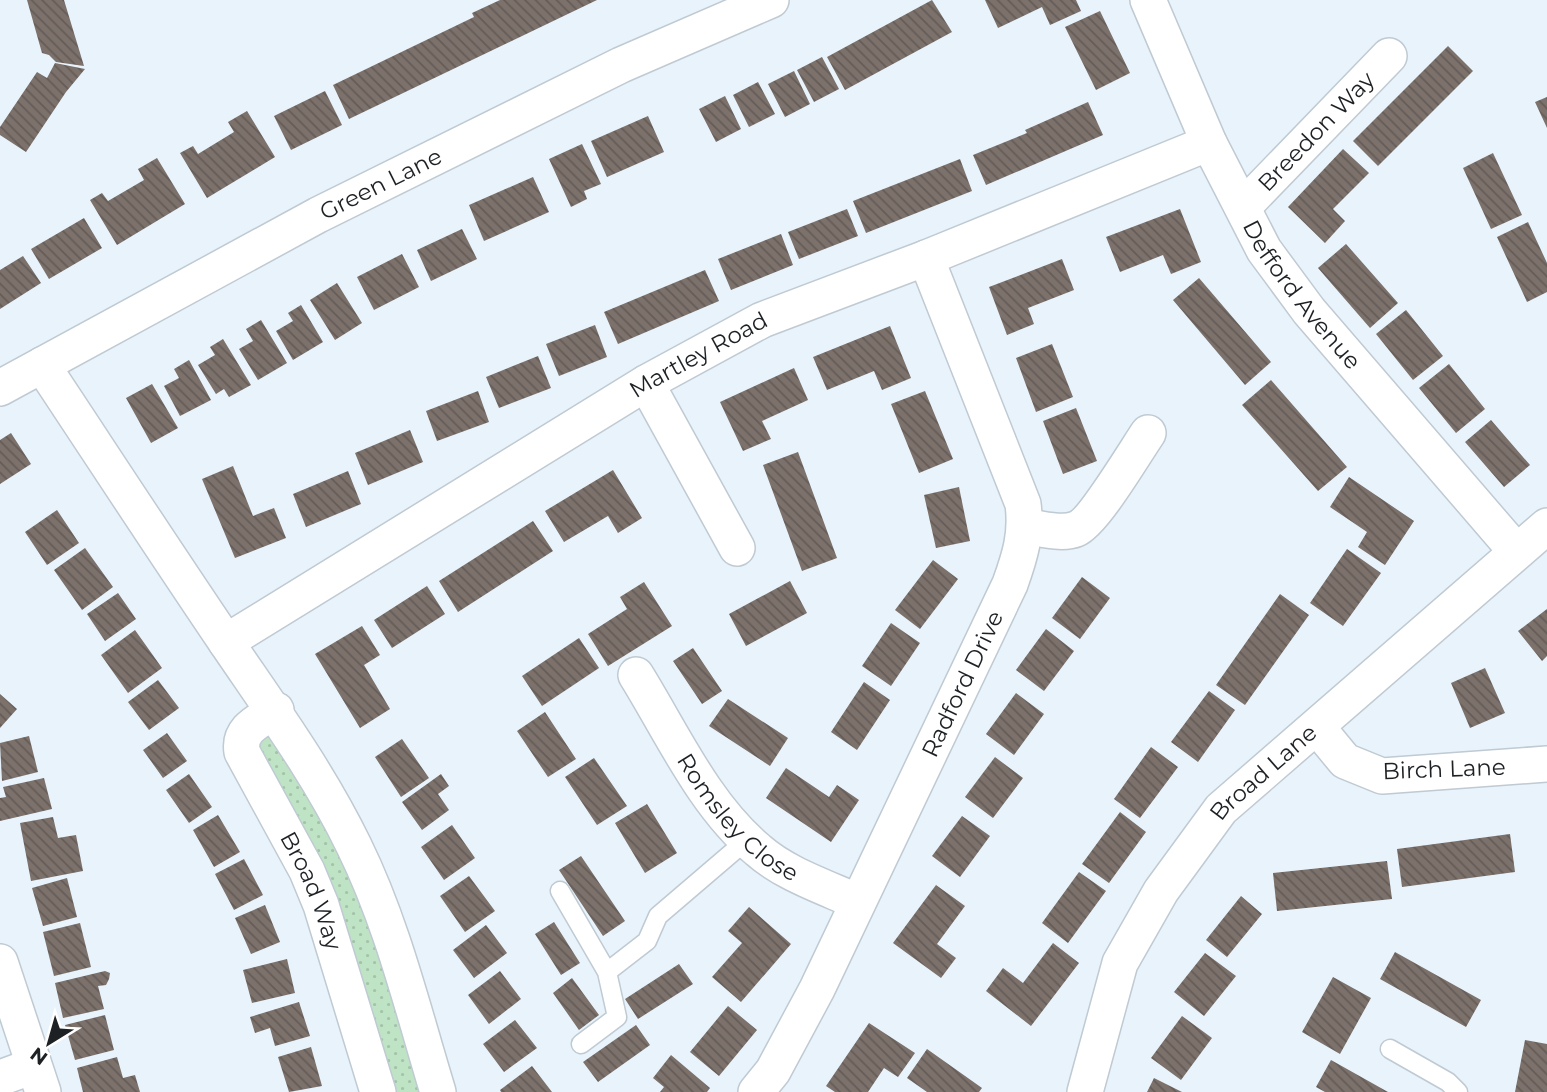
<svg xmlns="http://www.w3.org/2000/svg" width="1547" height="1092" viewBox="0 0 1547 1092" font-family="Montserrat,sans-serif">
  <defs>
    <pattern id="grass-dots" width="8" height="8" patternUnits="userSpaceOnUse" patternTransform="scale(1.75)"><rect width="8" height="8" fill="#bfe4c5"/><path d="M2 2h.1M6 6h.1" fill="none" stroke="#a4c3a9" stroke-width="1.8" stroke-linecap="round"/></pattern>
    <pattern id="building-back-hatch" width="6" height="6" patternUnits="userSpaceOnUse" patternTransform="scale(1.75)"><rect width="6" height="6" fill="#7c716b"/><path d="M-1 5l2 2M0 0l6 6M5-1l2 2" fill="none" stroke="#655c58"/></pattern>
  </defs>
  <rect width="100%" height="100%" fill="#e8f3fc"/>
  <!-- grass -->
  <path fill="url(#grass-dots)" d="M268 735 275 740 336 841 365 907 420 1092H390L256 742Z"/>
  <!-- building -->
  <path fill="url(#building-back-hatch)" d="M27 0H64L84 66 56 62 49 55 42 53Z
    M500 0H597L349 119 333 85 474 17 472 13Z
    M932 0 952 32 845 90 827 57Z
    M985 0H1076L1081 11 1050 25 1042 7 998 28Z
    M1100 11 1130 73 1096 90 1065 27Z
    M1448 46 1473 71 1378 166 1353 141Z
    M822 57 839 89 814 102 797 70Z
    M55 63 85 69 66 92 26 152 0 135V127L37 72 47 78Z
    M794 71 810 104 785 117 768 84Z
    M758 82 775 114 749 127 733 95Z
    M325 91 342 125 291 150 274 116Z
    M725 96 741 129 716 142 699 109Z
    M1547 97V128L1535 102Z
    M1088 102 1103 135 986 185 973 155 1027 133 1025 130Z
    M247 111 275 157 207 198 180 153 193 146 198 154 234 132 228 122Z
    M648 116 664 152 607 177 591 141Z
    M582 144 601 184 584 191 587 199 571 207 549 159Z
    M1343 149 1369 173 1333 209 1345 221 1325 243 1288 207Z
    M1493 153 1522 215 1491 229 1463 168Z
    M157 158 185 204 117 245 90 200 102 193 108 201 144 180 138 169Z
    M960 159 972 191 866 233 853 201Z
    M533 177 549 212 484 241 469 205Z
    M847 209 858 236 799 259 788 232Z
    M1180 209 1201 262 1171 274 1163 255 1120 272 1106 237Z
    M84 218 102 248 49 279 31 249Z
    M1528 222 1547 263V292L1527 302 1497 237Z
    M462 229 477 259 431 281 417 250Z
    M781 234 793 265 731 290 718 259Z
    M1346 244 1398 303 1370 328 1318 268Z
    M402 254 419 287 374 310 357 277Z
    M23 256 41 283 0 309V270Z
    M1062 259 1074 290 1028 308 1034 324 1007 335 989 287Z
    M705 270 719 301 618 344 604 312Z
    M1199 278 1271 362 1245 385 1173 300Z
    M337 283 362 323 335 340 310 300Z
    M301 305 323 342 293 360 276 331 293 321 288 313Z
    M1406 310 1443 356 1413 380 1376 334Z
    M261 320 287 363 258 380 239 349 253 341 246 329Z
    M595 325 607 357 559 376 546 344Z
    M890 326 911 378 882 390 874 371 827 390 813 357Z
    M223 339 251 385 229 397 224 389 216 394 198 365 215 355 210 347Z
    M1052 344 1073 397 1036 412 1016 358Z
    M538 356 551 388 499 408 486 377Z
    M189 360 211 400 180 416 164 386 179 378 174 369Z
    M1449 364 1485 409 1456 433 1419 388Z
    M794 368 808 400 762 421 771 439 743 451 720 402Z
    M1271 380 1347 467 1318 491 1242 405Z
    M152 384 178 428 151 443 126 398Z
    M478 391 489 422 437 441 426 411Z
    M925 391 953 459 919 473 891 404Z
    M1076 408 1097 461 1063 474 1043 421Z
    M1491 420 1530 465 1504 487 1465 442Z
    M410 430 423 462 368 485 355 453Z
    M11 433 31 464 0 484V440Z
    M798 452 837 558 802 571 763 465Z
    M233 466 253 516 274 508 286 538 235 558 202 479Z
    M613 470 642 518 618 533 608 516 564 542 545 511Z
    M348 471 361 504 306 527 293 494Z
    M1349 477 1414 521 1385 565 1358 547 1367 532 1330 507Z
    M959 487 970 541 936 548 924 495Z
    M57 510 79 543 47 565 25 532Z
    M533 521 553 551 458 612 439 581Z
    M85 548 113 587 82 610 54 570Z
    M1347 549 1381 573 1343 626 1310 603Z
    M933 560 958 579 920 629 895 610Z
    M1082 577 1110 598 1080 639 1052 618Z
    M790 581 807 613 746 646 729 614Z
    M644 582 672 626 608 666 588 634 627 609 620 597Z
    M427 586 445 614 392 648 374 620Z
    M118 593 136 619 105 641 87 614Z
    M1280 594 1309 615 1245 705 1216 685Z
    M1547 609V656L1542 661 1518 631Z
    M891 623 920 643 891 686 862 666Z
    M362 626 380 655 364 665 390 709 360 728 315 654Z
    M1046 629 1074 651 1044 691 1016 670Z
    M135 630 162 668 128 693 101 655Z
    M579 638 599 668 542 706 522 676Z
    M693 648 722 691 702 704 673 661Z
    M1485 668 1505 713 1470 728 1451 683Z
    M158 680 179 708 149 730 128 702Z
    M864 682 890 700 857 750 831 732Z
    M1209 691 1235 710 1198 762 1171 742Z
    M1016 693 1044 714 1014 755 986 734Z
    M0 694 17 709 0 728Z
    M728 699 788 738 770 766 709 726Z
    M545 712 576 759 548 777 517 731Z
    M167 733 187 761 163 778 143 750Z
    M29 736 38 772 2 781 0 743Z
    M402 739 429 778 401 797 375 757Z
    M1151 747 1178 767 1140 818 1114 799Z
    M995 757 1023 778 993 818 965 797Z
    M594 758 627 806 597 825 565 777Z
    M786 768 829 797 837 785 859 800 831 842 766 798Z
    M189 774 212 807 189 823 166 790Z
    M441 774 449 786 438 794 449 810 422 830 402 802Z
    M44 778 52 809 0 821V798L6 797 3 787Z
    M647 804 677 853 645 873 615 823Z
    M1120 812 1146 832 1109 883 1082 864Z
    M218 815 240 852 214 867 193 830Z
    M962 816 990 836 960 877 932 856Z
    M53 817 58 838 76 835 83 871 31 881 20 823Z
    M452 825 475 858 444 880 421 847Z
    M1510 834 1515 872 1402 887 1397 849Z
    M581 856 625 921 603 936 559 870Z
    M244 859 263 895 234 910 215 874Z
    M1387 861 1392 899 1277 911 1273 873Z
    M1079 872 1106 891 1068 943 1042 923Z
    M469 876 495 911 465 932 440 896Z
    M67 878 77 917 43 926 32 888Z
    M936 885 965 906 937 944 956 958 941 978 893 943Z
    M1241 896 1262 914 1227 957 1206 940Z
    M265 905 280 942 251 954 235 918Z
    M749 907 791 944 741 1002 712 977 742 943 728 931Z
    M554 922 580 963 561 975 535 934Z
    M80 923 91 967 54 976 43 932Z
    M486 925 507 953 474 978 453 950Z
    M1053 943 1079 963 1031 1026 986 991 1003 968 1023 983Z
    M1395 952 1481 1000 1466 1027 1380 979Z
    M1205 953 1236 976 1204 1016 1174 992Z
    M287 959 295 993 252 1003 243 970Z
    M679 964 693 984 638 1019 625 999Z
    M105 971 110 973 109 979 106 985 98 986 104 1009 63 1018 55 983Z
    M500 971 521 999 489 1024 468 995Z
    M1333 977 1371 998 1340 1054 1302 1032Z
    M572 978 599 1015 579 1030 553 993Z
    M299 1002 310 1036 275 1046 270 1028 255 1033 250 1017Z
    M728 1006 757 1030 719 1076 690 1052Z
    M105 1015 114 1050 75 1060 65 1025Z
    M1182 1016 1212 1038 1181 1080 1151 1058Z
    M515 1020 537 1048 504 1072 483 1044Z
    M869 1023 915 1053 898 1077 884 1068 868 1092H835L826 1086Z
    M636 1025 650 1045 598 1082 583 1062Z
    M1525 1040 1547 1044V1092H1515Z
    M311 1047 322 1086 289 1092 278 1057Z
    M927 1049 982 1088 979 1092H927L907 1078Z
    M671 1055 710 1088 707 1092H660L664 1087 653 1078Z
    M117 1057 123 1078 135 1075 140 1092H83L77 1068Z
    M1331 1060 1388 1092H1325L1316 1087Z
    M532 1066 552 1092H501L500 1090Z
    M1154 1078 1182 1092H1147Z"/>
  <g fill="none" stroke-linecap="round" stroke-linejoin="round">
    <!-- lane casing -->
    <g stroke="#bfcad2" stroke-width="21">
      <path id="lane" d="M560 891 607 972 617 1017 581 1044
        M607 972 647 941 658 916 748 839
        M1390 1049 1448 1082 1458 1092"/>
    </g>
    <!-- street casing -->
    <g stroke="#bfcad2" stroke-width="38">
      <g id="street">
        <path id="s1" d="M1148 0 1209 143 1264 250 1309 311 1516 551"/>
        <path id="s2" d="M1243 207 1389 56"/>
        <path d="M42 365C103 457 163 549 224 639 270 707 318 772 354 846 392 923 413 1010 438 1092"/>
        <path d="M646 383 737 548"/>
        <path id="s3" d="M0 388 318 215 621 65 771 0"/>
        <path d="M1026 527C1041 528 1061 535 1076 529 1093 523 1135 452 1148 433"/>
        <path id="s4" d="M226 642 646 383 762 320 926 258 1209 143"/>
        <path id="s5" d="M636 675C672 733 704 805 758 850 785 874 825 887 858 902"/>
        <path id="s6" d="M276 710C259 721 238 729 242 752L307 871 321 905 378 1092"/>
        <path d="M1317 727 1345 761 1382 776 1547 764"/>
        <path d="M0 962 43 1092"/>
        <path d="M0 1078 33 1066"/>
        <path id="s7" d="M756 1092 773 1071 817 989 1010 584C1020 556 1027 534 1023 504L926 258"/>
        <path id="s8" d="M1085 1092 1120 963 1161 891 1221 809 1547 526"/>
      </g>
    </g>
    <!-- lane -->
    <use href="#lane" stroke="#fff" stroke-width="18"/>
    <!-- street -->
    <use href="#street" stroke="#fff" stroke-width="35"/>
  </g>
  <g text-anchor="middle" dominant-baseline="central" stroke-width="6" stroke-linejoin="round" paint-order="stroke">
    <!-- street labels -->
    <g font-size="23" fill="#1d2124" stroke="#fff">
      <text stroke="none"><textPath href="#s2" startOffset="105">Breedon Way</textPath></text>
      <text stroke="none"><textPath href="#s3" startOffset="432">Green Lane</textPath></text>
      <text stroke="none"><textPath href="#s1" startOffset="334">Defford Avenue</textPath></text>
      <text stroke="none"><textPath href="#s4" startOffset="553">Martley Road</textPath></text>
      <text stroke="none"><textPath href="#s7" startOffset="458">Radford Drive</textPath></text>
      <text transform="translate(1444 769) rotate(-2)">Birch Lane</text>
      <text stroke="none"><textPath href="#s8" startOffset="374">Broad Lane</textPath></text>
      <text stroke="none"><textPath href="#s5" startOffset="177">Romsley Close</textPath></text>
      <text stroke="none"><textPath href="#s6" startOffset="214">Broad Way</textPath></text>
    </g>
  </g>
  <!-- north arrow -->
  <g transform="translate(49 1043) rotate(217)" stroke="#ffffff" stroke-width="5" paint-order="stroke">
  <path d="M0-5L12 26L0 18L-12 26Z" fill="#1d2124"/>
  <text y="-10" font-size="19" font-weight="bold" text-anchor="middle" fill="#1d2124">N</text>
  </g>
</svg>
